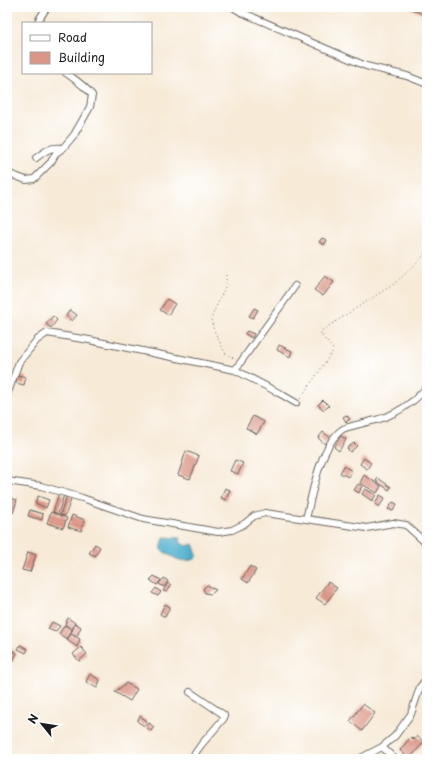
<svg xmlns="http://www.w3.org/2000/svg" width="434" height="766" viewBox="0 0 434 766" font-family="'Playpen Sans',sans-serif">
  <rect width="100%" height="100%" fill="#fff"/>
  <filter id="ink" filterUnits="userSpaceOnUse"><feTurbulence type="fractalNoise" baseFrequency=".025" numOctaves="2"/><feDisplacementMap in="SourceGraphic" scale="8" xChannelSelector="R" yChannelSelector="G"/><feConvolveMatrix kernelMatrix="1 2 1 2 8 2 1 2 1" color-interpolation-filters="sRGB"/></filter>
  <filter id="wash" filterUnits="userSpaceOnUse"><feTurbulence type="fractalNoise" baseFrequency=".012" numOctaves="4" result="noise"/><feDisplacementMap in="SourceGraphic" scale="16" xChannelSelector="R" yChannelSelector="G"/><feGaussianBlur stdDeviation="0.9" result="paint"/><feColorMatrix in="noise" values="0 0 0 0 0 0 0 0 0 0 0 0 0 0 0 0 0 1.4 0 .05"/><feComposite in="paint" operator="in"/></filter>
  <g filter="url(#wash)">
    <rect width="100%" height="100%" fill="#f7ead7"/>
    <!-- water -->
    <path fill="#4eaecd" stroke="#356574" d="M164 537 181 538 180 542 186 546 193 544 197 554 195 559C180 564 174 557 161 550Z"/>
    <g id="blocks">
      <!-- building -->
      <path fill="#db9688" d="M408 7H427V8L424 15Z
        M322 238 327 240 324 245 319 242Z
        M325 276 334 282 323 296 314 290Z
        M167 299 175 304 168 315 160 310Z
        M254 308 258 310 253 318 249 316Z
        M70 310 77 315 72 321 66 316Z
        M53 316 57 320 51 328 46 324Z
        M247 331 254 334 252 338 245 334Z
        M279 345 292 351 290 357 277 350Z
        M17 375 26 377 24 385 16 383Z
        M323 400 329 406 324 410 318 405Z
        M346 415 350 419 346 422 343 417Z
        M253 416 264 422 257 434 246 428Z
        M323 432 331 438 325 444 318 438Z
        M341 436 346 439 339 451 334 447Z
        M354 443 357 446 350 452 347 448Z
        M186 451 199 456 190 479 178 475Z
        M364 458 371 463 367 469 360 464Z
        M235 460 243 463 238 474 230 471Z
        M344 466 352 471 348 477 340 473Z
        M364 475 381 486 377 493 360 483Z
        M378 478 391 487 389 490 376 481Z
        M358 484 362 486 359 493 354 490Z
        M225 488 230 490 226 500 221 498Z
        M365 489 376 495 372 501 362 494Z
        M59 493 64 495 58 514 53 512Z
        M67 495 72 497 65 516 60 515Z
        M380 495 385 498 379 507 375 504Z
        M38 496 49 500 46 508 35 503Z
        M7 497 17 500 13 513 7 512Z
        M393 502 397 504 393 511 388 509Z
        M30 510 43 514 42 520 28 516Z
        M51 512 67 518 63 528 47 523Z
        M72 515 85 520 81 531 68 527Z
        M95 544 100 547 95 556 89 553Z
        M28 552 36 555 30 572 22 570Z
        M250 566 256 570 248 583 242 579Z
        M154 576 161 580 157 585 150 580Z
        M164 578 168 581 164 587 159 584Z
        M328 582 337 588 325 604 316 598Z
        M168 583 171 585 167 592 163 591Z
        M207 585 216 590 211 594 205 593 203 589Z
        M156 588 161 592 158 596 152 593Z
        M165 604 170 607 165 617 160 614Z
        M68 618 75 623 72 630 67 639 59 634 65 625 72 630 65 624Z
        M52 622 60 626 55 632 48 629Z
        M75 623 81 627 77 636 71 633Z
        M71 634 80 639 77 647 67 640Z
        M20 645 28 649 26 653 18 649Z
        M81 647 87 654 79 661 73 654Z
        M10 649 17 653 12 663 7 660V655Z
        M90 674 100 680 97 688 86 682Z
        M126 683 137 689 130 701 115 692Z
        M363 704 375 713 362 731 350 721Z
        M140 716 147 721 144 726 137 721Z
        M149 723 154 727 151 731 146 727Z
        M417 736 424 742 409 759 400 750 411 737 414 740Z"/>
    </g>
  </g>
  <g filter="url(#ink)">
    <use href="#blocks" fill-opacity="0" stroke="#69645d" stroke-width="1"/>
    <g fill="none" stroke-linecap="round" stroke-linejoin="round">
      <!-- minor casing -->
      <g stroke="#69645d" stroke-width="8">
        <path id="minor" d="M233 7 241 12 366 66 407 76 427 84
          M38 23V21L47 7
          M36 158C47 150 49 147 63 148
          M7 173 26 180 34 179 51 162 56 153 63 148 74 135 90 107 92 95C85 86 76 80 66 73
          M235 370 295 286
          M7 395 19 362 37 340 47 333 89 340 235 370 279 393 296 403
          M7 481 41 486 82 498 143 519 218 532 232 530 244 524 254 516 265 513 367 528 393 523 406 525 427 544
          M306 519C312 494 321 443 343 429 350 426 368 422 376 420 389 417 404 408 414 400 419 396 423 391 427 387
          M190 692 224 715V718L201 745 191 759
          M382 747 395 759
          M359 759 382 747 395 736 411 714 420 687 427 678"/>
      </g>
      <!-- path -->
      <path stroke="#69645d" stroke-width="1" stroke-dasharray="1 3" stroke-linecap="butt" d="M226 275V283L224 290 215 309 211 320 214 330 225 353 235 359
        M300 399 333 351V349L321 335V331L324 329 394 284 418 262 427 251"/>
      <!-- minor -->
      <use href="#minor" stroke="#fff" stroke-width="6"/>
    </g>
  </g>
  <!-- margin -->
  <rect width="434" height="766" fill="none" stroke="#fff" stroke-width="24"/>
  <!-- legend -->
  <rect x="22" y="22" width="130" height="52" fill="#ffffff" stroke="#a4a4a4"/>
  <rect x="30" y="35" width="20" height="6" fill="#ffffff" stroke="#a4a4a4"/>
  <text x="58" y="42" font-size="12" fill="#1c1c1c">Road</text>
  <rect x="30" y="52" width="20" height="12" fill="#db9688" stroke="#a4a4a4"/>
  <text x="58" y="62" font-size="12" fill="#1c1c1c">Building</text>
  <!-- north arrow -->
  <g transform="translate(42 724) rotate(300)" stroke="#ffffff" stroke-width="3" paint-order="stroke">
  <path d="M0-3L7 15L0 10L-7 15Z" fill="#1c1c1c"/>
  <text y="-6" font-size="11" font-weight="bold" text-anchor="middle" fill="#1c1c1c">N</text>
  </g>
</svg>
